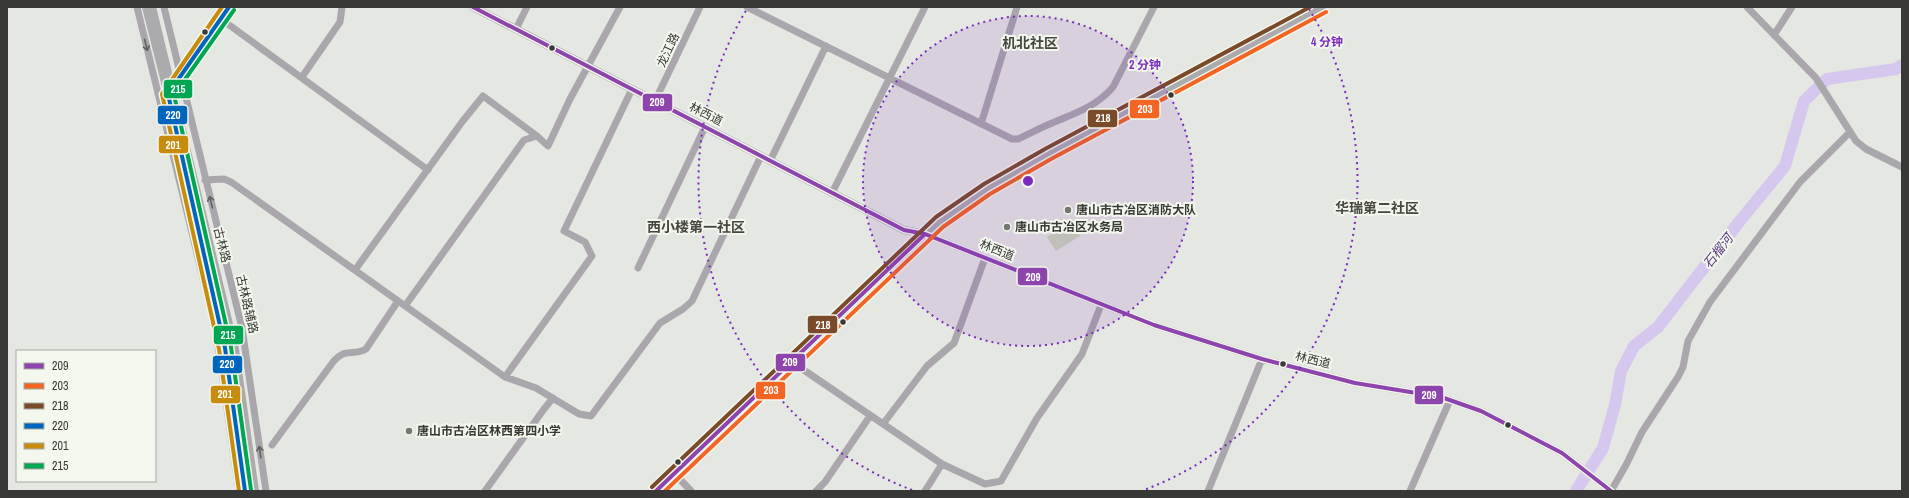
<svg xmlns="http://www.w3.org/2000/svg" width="1909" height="498" viewBox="0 0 1909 498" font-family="'Archivo Narrow','Noto Sans SC',sans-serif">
  <rect width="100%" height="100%" fill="#e5e7e2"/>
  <!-- green -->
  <path fill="#cbd4b9" d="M1071 222 1080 236 1056 251 1047 237Z"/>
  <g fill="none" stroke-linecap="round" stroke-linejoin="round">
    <!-- river -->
    <path stroke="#d6c7ef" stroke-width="12" d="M1576 491 1603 448 1615 405 1621 371 1634 346 1658 327 1739 222 1785 166 1804 101 1827 79 1896 69 1902 65"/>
    <!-- minor -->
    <path stroke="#a9a7ac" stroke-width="7" d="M137 7 216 331 239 491
      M164 7 242 328 266 491
      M747 7 1012 139H1018C1029 134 1040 128 1052 123 1075 113 1096 107 1113 87L1154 7
      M1747 7 1816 78 1856 141 1866 149 1902 167
      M221 19 428 170
      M516 29 527 7
      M1774 35 1792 7
      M302 77 340 22 342 7
      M655 101 700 7
      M981 124 1017 7
      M770 161 826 46
      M205 180 224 179 231 182 505 377 536 388 579 414 591 416 660 323 683 309 692 301 761 156
      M832 193 925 7
      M925 234 1154 325 1262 359 1355 383 1441 397 1481 411 1562 453 1611 491
      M638 268 705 127
      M355 270 462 122 483 96 537 136 548 146 570 99 620 7
      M405 306 524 140 537 136
      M792 362 942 464 985 484 1001 481 1037 418 1082 354 1101 305
      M505 377 592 256 585 242 564 231 632 89
      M883 424 927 366 954 343 985 258
      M272 445 333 362C347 346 352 357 366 349L398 301
      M674 473 691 491
      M485 491 544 409 553 398
      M816 491 825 482 870 416
      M925 491 942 464
      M1208 491 1262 359
      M1410 491 1450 400
      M1611 491 1626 465 1642 432 1678 377 1683 367 1688 341 1710 302 1800 182 1850 132"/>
    <!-- major -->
    <path stroke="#abaaad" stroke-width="8" d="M146 7 168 94 225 348 245 491
      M152 7 235 349 255 491
      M473 7 904 230 925 234
      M171 90 229 7
      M656 491 939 222 987 189 1048 154 1323 7"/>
    <!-- bus-1 casing -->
    <g stroke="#f3f7ed" stroke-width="7">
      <path id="bus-1" d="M473 7 904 230 925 234 1154 325 1262 359 1355 383 1441 397 1481 411 1562 453 1611 491
        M656 491 925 234"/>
    </g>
    <!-- bus-2 casing -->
    <g stroke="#f3f7ed" stroke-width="7">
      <path id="bus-2" d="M665 491 943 227 990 194 1051 159 1326 12"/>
    </g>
    <!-- bus-3 casing -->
    <g stroke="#f3f7ed" stroke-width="7">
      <path id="bus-3" d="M652 487 936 217 984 184 1045 149 1310 7"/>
    </g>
    <!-- bus-4 casing -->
    <g stroke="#f3f7ed" stroke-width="7">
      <path id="bus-4" d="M229 7 168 94 225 348 245 491"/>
    </g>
    <!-- bus-5 casing -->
    <g stroke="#f3f7ed" stroke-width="7">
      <path id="bus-5" d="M222 7 162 94 219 349 239 491"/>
    </g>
    <!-- bus-6 casing -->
    <g stroke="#f3f7ed" stroke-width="7">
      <path id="bus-6" d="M234 10 174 95 231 347 251 490"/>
    </g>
    <!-- bus-1 -->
    <use href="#bus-1" stroke="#8e44ad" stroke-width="4"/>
    <!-- bus-2 -->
    <use href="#bus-2" stroke="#f26522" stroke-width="4"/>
    <!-- bus-3 -->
    <use href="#bus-3" stroke="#7a4b2a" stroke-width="4"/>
    <!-- bus-4 -->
    <use href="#bus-4" stroke="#0065bd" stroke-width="4"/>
    <!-- bus-5 -->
    <use href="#bus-5" stroke="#c78b0e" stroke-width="4"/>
    <!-- bus-6 -->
    <use href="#bus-6" stroke="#00a651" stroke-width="4"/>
  </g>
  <!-- one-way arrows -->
  <defs><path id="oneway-shaft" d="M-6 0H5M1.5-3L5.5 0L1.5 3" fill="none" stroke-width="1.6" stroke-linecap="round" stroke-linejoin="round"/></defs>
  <g stroke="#60605f">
    <use href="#oneway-shaft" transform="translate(146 45) rotate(76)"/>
    <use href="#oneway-shaft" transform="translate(211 202) rotate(-104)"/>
    <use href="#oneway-shaft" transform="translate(260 452) rotate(-98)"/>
  </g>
  <!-- distance rings -->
  <circle cx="1028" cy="181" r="165" fill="#7b2cbf" fill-opacity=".12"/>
  <g fill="none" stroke="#7b2cbf" stroke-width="2" stroke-dasharray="2 4">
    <circle cx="1028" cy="181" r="165"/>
    <path d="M912 490A330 330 0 0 1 747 9M1309 9A330 330 0 0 1 1144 490"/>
  </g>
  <!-- markers -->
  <g fill="#383936" stroke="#f3f7ed" stroke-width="1.5">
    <circle cx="205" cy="32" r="3.5"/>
    <circle cx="552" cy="48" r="3.5"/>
    <circle cx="1171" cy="95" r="3.5"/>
    <circle cx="843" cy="322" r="3.5"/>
    <circle cx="1283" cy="364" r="3.5"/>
    <circle cx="1508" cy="425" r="3.5"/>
    <circle cx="678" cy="462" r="3.5"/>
  </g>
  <g fill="#757672" stroke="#f3f7ed" stroke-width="1.5">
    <circle cx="1068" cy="210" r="4"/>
    <circle cx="1007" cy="227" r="4"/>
    <circle cx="409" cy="431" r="4"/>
  </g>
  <g text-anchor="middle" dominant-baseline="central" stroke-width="4" stroke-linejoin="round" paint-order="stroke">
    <!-- street labels -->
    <g font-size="12" fill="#383936" stroke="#f3f7ed">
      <text transform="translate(668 50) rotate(-65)">龙江路</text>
      <text transform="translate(706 114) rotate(27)">林西道</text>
      <text transform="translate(222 245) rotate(76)">古林路</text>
      <text transform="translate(997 250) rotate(22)">林西道</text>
      <text transform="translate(247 304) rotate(77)">古林路辅路</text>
      <text transform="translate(1313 360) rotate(14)">林西道</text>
    </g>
    <!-- poi labels -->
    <g font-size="12" font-weight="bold" fill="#383936" stroke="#f3f7ed" text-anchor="start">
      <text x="1076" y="210">唐山市古冶区消防大队</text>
      <text x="1015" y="227">唐山市古冶区水务局</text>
      <text x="417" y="431">唐山市古冶区林西第四小学</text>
    </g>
    <!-- water labels -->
    <g font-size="13" font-style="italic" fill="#5e3f85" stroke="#f3f7ed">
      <text transform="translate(1718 251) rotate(-52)">石榴河</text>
    </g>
    <!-- quarter labels -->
    <g font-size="14" font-weight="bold" fill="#454740" stroke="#f3f7ed">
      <text x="1030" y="43">机北社区</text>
      <text x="1377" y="208">华瑞第二社区</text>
      <text x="696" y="227">西小楼第一社区</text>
    </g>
  </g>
  <circle cx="1028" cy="181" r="6" fill="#7b2cbf" stroke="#f3f7ed" stroke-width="2"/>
  <g font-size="12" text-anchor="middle" font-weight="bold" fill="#7b2cbf" stroke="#f3f7ed" stroke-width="4" stroke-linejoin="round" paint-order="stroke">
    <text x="1327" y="46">4 分钟</text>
    <text x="1145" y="69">2 分钟</text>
  </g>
  <g stroke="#f3f7ed" stroke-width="1.5">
    <rect x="163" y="79" width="30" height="20" rx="4" fill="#00a651"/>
    <rect x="642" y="93" width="31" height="19" rx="4" fill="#8e44ad"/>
    <rect x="1129" y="99" width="31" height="20" rx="4" fill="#f26522"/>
    <rect x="157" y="105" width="31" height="20" rx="4" fill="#0065bd"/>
    <rect x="1087" y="109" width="31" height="19" rx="4" fill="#7a4b2a"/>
    <rect x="158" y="135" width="31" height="19" rx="4" fill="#c78b0e"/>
    <rect x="1017" y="267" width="31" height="19" rx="4" fill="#8e44ad"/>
    <rect x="807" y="315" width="31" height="19" rx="4" fill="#7a4b2a"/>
    <rect x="213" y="325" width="31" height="20" rx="4" fill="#00a651"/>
    <rect x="775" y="353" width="31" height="19" rx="4" fill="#8e44ad"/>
    <rect x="212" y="355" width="31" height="19" rx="4" fill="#0065bd"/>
    <rect x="755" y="381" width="31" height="19" rx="4" fill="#f26522"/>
    <rect x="210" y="385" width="31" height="19" rx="4" fill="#c78b0e"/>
    <rect x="1414" y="385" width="30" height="20" rx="4" fill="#8e44ad"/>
  </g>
  <g font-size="11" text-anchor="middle" font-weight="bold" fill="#fff">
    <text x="178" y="93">215</text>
    <text x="657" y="106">209</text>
    <text x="1145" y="113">203</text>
    <text x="173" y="119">220</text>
    <text x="1103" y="122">218</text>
    <text x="173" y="149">201</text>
    <text x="1033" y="281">209</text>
    <text x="823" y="329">218</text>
    <text x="228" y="339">215</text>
    <text x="790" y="366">209</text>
    <text x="227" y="368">220</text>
    <text x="771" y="394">203</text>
    <text x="225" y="398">201</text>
    <text x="1429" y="399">209</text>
  </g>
  <!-- border -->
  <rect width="1909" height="498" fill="none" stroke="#383936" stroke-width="16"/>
  <!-- legend -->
  <rect x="16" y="350" width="140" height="132" fill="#f3f7ed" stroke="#a8aba4"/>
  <rect x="24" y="363" width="20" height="6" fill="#8e44ad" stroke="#a8aba4"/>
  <text x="52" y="370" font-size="12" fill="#383936">209</text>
  <rect x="24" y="383" width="20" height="6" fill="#f26522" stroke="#a8aba4"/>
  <text x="52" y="390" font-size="12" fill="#383936">203</text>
  <rect x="24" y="403" width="20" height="6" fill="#7a4b2a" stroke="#a8aba4"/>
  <text x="52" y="410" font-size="12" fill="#383936">218</text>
  <rect x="24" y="423" width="20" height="6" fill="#0065bd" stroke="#a8aba4"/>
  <text x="52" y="430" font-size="12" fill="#383936">220</text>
  <rect x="24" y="443" width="20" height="6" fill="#c78b0e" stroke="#a8aba4"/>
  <text x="52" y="450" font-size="12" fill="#383936">201</text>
  <rect x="24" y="463" width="20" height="6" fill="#00a651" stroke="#a8aba4"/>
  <text x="52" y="470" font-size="12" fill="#383936">215</text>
</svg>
